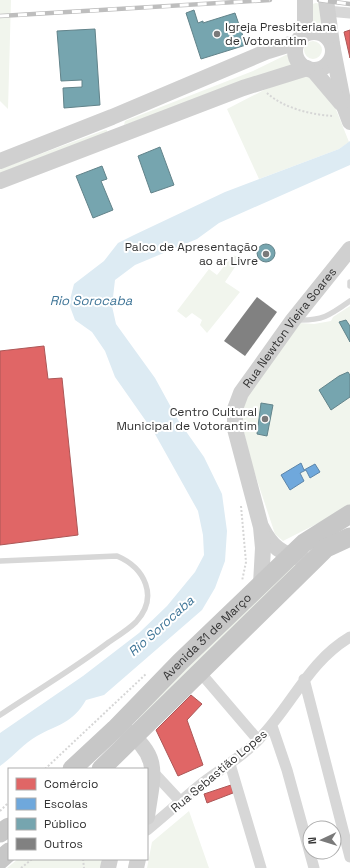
<svg xmlns="http://www.w3.org/2000/svg" width="350" height="868" viewBox="0 0 350 868" font-family="'Space Grotesk',sans-serif">
  <rect width="100%" height="100%" fill="#fff"/>
  <!-- green -->
  <path fill="#f1f5ed" d="M0 0H11L8 109 0 101Z
    M316 3 321 4 323 27H310L309 5Z
    M304 50a9 9 0 1 1 18 0a9 9 0 1 1-18 0Z
    M294 51 299 64 124 125 125 121 253 71Z
    M306 74 335 107 349 142 339 149 259 179 227 109 264 90Z
    M105 130H107V133L0 176V169Z
    M233 255 241 258 225 282 240 292 207 333 200 325 202 320 192 313 186 318 177 311 209 269 217 275Z
    M350 306V507L283 541 275 534 250 459 241 419 246 396 300 323 314 324 331 321 333 317Z
    M294 562 300 569 141 722 136 718Z
    M189 811 209 868H147L152 842Z
    M18 859H101V868H7Z"/>
  <!-- water -->
  <path fill="#ddebf3" d="M350 141V165L219 223 197 239 135 265 115 280 112 306 116 324 155 378 178 420 204 457 222 494 227 531 225 561 215 588 202 610 104 695 86 700C72 724 58 724 37 736 23 744 13 757 0 766V733L83 676 139 633 167 606 195 572 204 555 203 535 198 511 155 434 115 377 105 351 92 332 75 320 69 304 74 284 104 261 118 243 134 235 225 192 339 149Z"/>
  <!-- shops -->
  <path fill="#e06666" stroke="#ac5757" d="M350 30V58L344 32Z
    M44 346 48 379 62 378 78 535 0 545V351Z
    M191 695 202 704 187 720 203 765 178 776 156 730Z
    M231 785 233 793 207 803 204 794Z"/>
  <!-- schools -->
  <path fill="#6fa8dc" stroke="#5d85a9" d="M301 463 304 470 315 464 320 472 310 478 306 470 300 473 304 481 290 490 281 475Z"/>
  <!-- public -->
  <path fill="#76a5af" stroke="#62838a" d="M194 10 198 23 203 21V23L235 13 246 45 201 59 186 13Z
    M95 29 100 105 64 108 63 88 82 87V80L61 81 57 31Z
    M160 147 174 185 151 193 138 156Z
    M102 166 107 179 101 181 113 210 93 218 76 176Z
    M257 253a9 9 0 1 1 18 0a9 9 0 1 1-18 0Z
    M346 320 350 326V342L339 322Z
    M348 372 350 375V397L331 410 319 390 339 376Z
    M261 403 273 405 267 436 257 434Z"/>
  <!-- building -->
  <path fill="#818181" d="M257 297 277 312 245 356 224 341Z"/>
  <g fill="none" stroke-linecap="round" stroke-linejoin="round">
    <!-- path -->
    <path stroke="#d6d6d6" stroke-width="2" stroke-dasharray="2 2" stroke-linecap="butt" d="M267 93C283 108 312 115 334 116
      M241 506 246 562 242 581
      M45 769 146 674
      M0 811 9 802
      M83 859 84 868
      M21 868 32 859"/>
    <!-- service -->
    <path stroke="#d7d7d7" stroke-width="5.5" d="M350 282V286
      M296 320C322 321 329 316 350 301
      M0 561 117 556C145 568 159 597 136 622 129 629 118 636 109 642 75 668 36 691 0 715"/>
    <!-- minor -->
    <path stroke="#d7d7d7" stroke-width="11" d="M327 11 350 13
      M199 671 258 740
      M304 679 350 857
      M272 726 287 770 314 868
      M230 764 261 868
      M154 773 181 802
      M147 830C165 815 182 800 200 785 220 769 243 757 260 738 293 704 308 662 350 637"/>
    <!-- secondary -->
    <g stroke="#d0d0d0" stroke-width="16">
      <path d="M326 0 332 44"/>
      <circle cx="314" cy="51" r="19"/>
      <path d="M301 37 305 22V0"/>
      <path d="M333 50 344 106 350 122"/>
      <path d="M313 70 341 103"/>
      <path d="M0 161 112 117 268 51 297 42"/>
      <path d="M0 181 243 88 307 68"/>
      <path d="M262 528C271 546 282 555 302 558"/>
      <path id="s1" d="M261 584 263 548 261 527 235 429V409L241 393 293 320 350 249"/>
      <path d="M125 730C163 757 152 777 147 817"/>
      <path d="M108 868 110 859"/>
      <path d="M136 868 138 859"/>
    </g>
    <!-- trunk -->
    <g stroke="#c7c7c7" stroke-width="19">
      <path id="s2" d="M72 769 115 729 180 662 304 543 350 514"/>
      <path d="M101 769 314 560 326 548 350 537"/>
      <path d="M0 833 9 827"/>
      <path d="M0 860 9 852"/>
    </g>
    <!-- rail casing -->
    <g stroke="#bebebe" stroke-width="4.5">
      <path id="rail" d="M319 0 350 4
        M0 16 270 0"/>
    </g>
    <!-- rail -->
    <use href="#rail" stroke="#fff" stroke-width="3" stroke-dasharray="9" stroke-linecap="butt"/>
  </g>
  <!-- markers -->
  <g fill="#7a7a7a" stroke="#fff" stroke-width="1.5">
    <circle cx="217" cy="34" r="4"/>
    <circle cx="266" cy="254" r="4"/>
    <circle cx="265" cy="419" r="4"/>
  </g>
  <g text-anchor="middle" dominant-baseline="central" stroke-width="4" stroke-linejoin="round" paint-order="stroke">
    <!-- poi labels -->
    <g font-size="12" fill="#333" stroke="#fff" text-anchor="end">
      <text x="225" y="27" text-anchor="start">Igreja Presbiteriana<tspan x="225" dy="14">de Votorantim</tspan></text>
      <text x="258" y="247">Palco de Apresentação<tspan x="258" dy="14">ao ar Livre</tspan></text>
      <text x="257" y="412">Centro Cultural<tspan x="257" dy="14">Municipal de Votorantim</tspan></text>
    </g>
    <!-- street labels -->
    <g font-size="12" fill="#333" stroke="#fff">
      <text stroke="none"><textPath href="#s1" startOffset="277">Rua Newton Vieira Soares</textPath></text>
      <text stroke="none"><textPath href="#s2" startOffset="189">Avenida 31 de Março</textPath></text>
      <text transform="translate(219 771) rotate(-40)">Rua Sebastião Lopes</text>
    </g>
    <!-- water labels -->
    <g font-size="13" font-style="italic" fill="#3f7597" stroke="#fff">
      <text x="91" y="300">Rio Sorocaba</text>
      <text transform="translate(161 626) rotate(-42)">Rio Sorocaba</text>
    </g>
  </g>
  <!-- legend -->
  <rect x="8" y="768" width="140" height="92" fill="#ffffff" stroke="#adadad"/>
  <rect x="16" y="778" width="20" height="12" fill="#e06666" stroke="#adadad"/>
  <text x="44" y="788" font-size="12" fill="#333333">Comércio</text>
  <rect x="16" y="798" width="20" height="12" fill="#6fa8dc" stroke="#adadad"/>
  <text x="44" y="808" font-size="12" fill="#333333">Escolas</text>
  <rect x="16" y="818" width="20" height="12" fill="#76a5af" stroke="#adadad"/>
  <text x="44" y="828" font-size="12" fill="#333333">Público</text>
  <rect x="16" y="838" width="20" height="12" fill="#818181" stroke="#adadad"/>
  <text x="44" y="848" font-size="12" fill="#333333">Outros</text>
  <!-- north arrow -->
  <g transform="translate(322 840) rotate(266)"><circle r="19" fill="#ffffff" stroke="#adadad"/>
  <path d="M0-3L7 15L0 10L-7 15Z" fill="#7a7a7a"/>
  <text y="-6" font-size="11" font-weight="bold" text-anchor="middle" fill="#333333">N</text>
  </g>
</svg>
